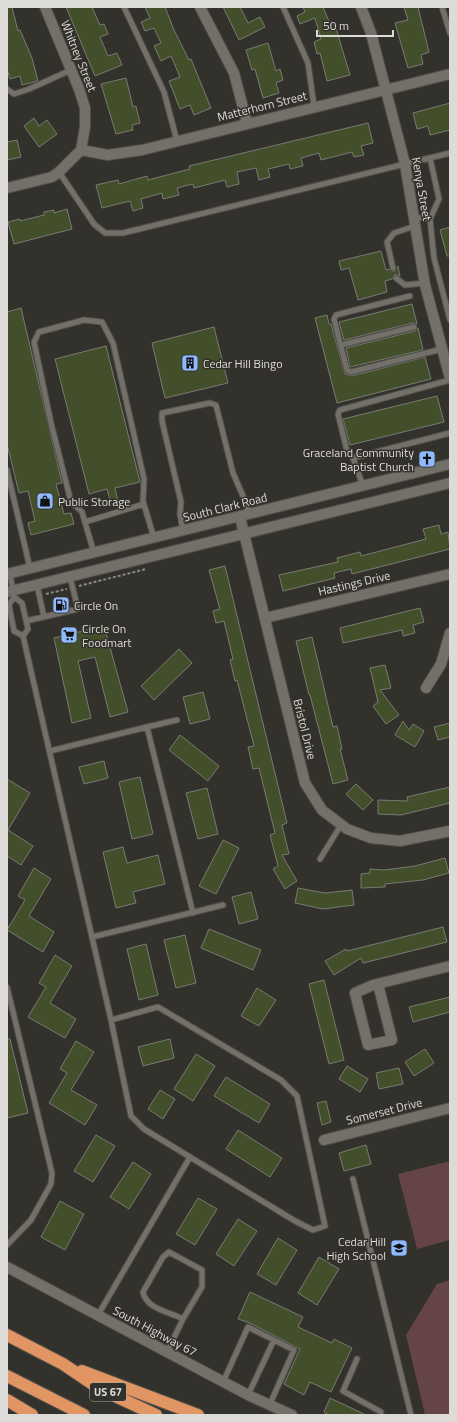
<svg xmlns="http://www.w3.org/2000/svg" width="457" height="1422" viewBox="0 0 457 1422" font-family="'Titillium Web',sans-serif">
  <rect width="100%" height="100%" fill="#33312b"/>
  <!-- green -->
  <path fill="#644444" d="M450 1161V1240L417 1249 398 1174Z
    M450 1280V1415H425L406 1335 437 1284Z"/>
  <!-- building -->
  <path fill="#434f2a" stroke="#787b74" d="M7 7H12L18 31 20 30 32 58 38 81 22 85 20 76 10 79 7 69Z
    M66 7H92L100 25 104 24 108 34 100 37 108 56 117 53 122 65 95 76Z
    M145 7H165L174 30 189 60 191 59 211 108 194 115 190 105 180 109 169 81 180 77 171 56 161 61 154 46 161 43 154 28 145 31 141 22 150 18Z
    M223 7H240L248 23 260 17 265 27 239 40Z
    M303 7H323L331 26 335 25 350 75 327 81 320 53 317 54 314 42 321 39 315 18 300 24 297 16 305 12Z
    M404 7H418L429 52 421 55 423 64 408 68 395 23 408 20Z
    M268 43 276 71 280 69 283 80 276 83 279 93 263 98 255 69 252 70 246 50Z
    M126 78 133 107 136 106 140 123 132 125 133 130 116 134 101 84Z
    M450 103V130L430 135 428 126 417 129 413 113Z
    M34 118 39 126 47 120 57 134 39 147 24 126Z
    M368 123 373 143 361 146 364 155 354 157 352 152 321 160 319 153 301 158 303 166 290 169 289 164 268 169 270 177 259 180 256 168 237 172 239 184 227 187 225 180 194 188 193 184 177 188 179 195 163 199 162 193 141 199 143 208 133 211 130 201 102 208 96 185 118 180 119 184 147 176 148 180 190 169 189 166Z
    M17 140 21 157 7 160V142Z
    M67 209 72 229 14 244 8 222 20 219V221L44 215V212L54 210V213Z
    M450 227V256H447L440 230Z
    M381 251 386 270 389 269 394 272 398 266 400 276 395 274 392 279 385 281 387 292 358 300 349 268 341 270 339 261Z
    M412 304 417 324 413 323 344 340 339 322Z
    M21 308 62 483 56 484 64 514 71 513 74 524 31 535 28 523 35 521 28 491 19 493 7 444V312Z
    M327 315 329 324H331L345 374 352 376 425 357 431 379 337 403 315 318Z
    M214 327 228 383 165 398 152 343Z
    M418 328 423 350 350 367 346 348 415 331Z
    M106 346 140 482 115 488 118 502 111 504 107 489 89 494 55 359Z
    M437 396 444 422 350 445 343 419Z
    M439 525 441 534 448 532 450 549 352 574 351 569 334 573 335 578 283 591 279 575 338 562 337 558 360 552 361 556 426 539 423 529Z
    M225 566 287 823 282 825 289 854 282 855 297 881 285 889 273 869 278 866 270 835 275 833 259 768 253 769 248 747 254 746 237 680 235 681 230 660 233 659 224 621 216 623 213 611 220 609 209 570Z
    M66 598 69 607 55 610 53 602Z
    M420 608 424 622 413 625 415 633 403 636 402 630 343 643 340 628Z
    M104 626 128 712 110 717 95 657 78 661 91 718 72 723 54 638Z
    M312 637 333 727 337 726 342 749H340L348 780 333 784 310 695H309L296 641Z
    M179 649 192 663 154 700 141 686Z
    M385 665 391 688 380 690 399 715 386 724 373 706 378 702 370 668Z
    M203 692 210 719 190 724 183 697Z
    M403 721 409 730 413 724 424 731 415 747 395 735Z
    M450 723V737L438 740 434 727Z
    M180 735 219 766 208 781 169 750Z
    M104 761 108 778 84 784 79 767Z
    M140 777 153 834 132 839 119 782Z
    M7 779 30 793 8 830 33 846 21 865 7 856Z
    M356 784 373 800 363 810 346 794Z
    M450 787V803L401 815 378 814V800L408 801 407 797Z
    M207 788 218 834 198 839 186 793Z
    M223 840 239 848 216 894 199 886Z
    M123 847 127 863 158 855 165 884 133 892 136 903 116 908 103 852Z
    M445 858 449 873 423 880 385 884V887L361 888V874L370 873V869L384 870 415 866Z
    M34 868 51 879 29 916 54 932 43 952 7 930 25 900 18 896Z
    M298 888 325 893 352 890 354 905 323 909 295 903Z
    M251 892 258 919 239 924 232 897Z
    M443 927 447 942 363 963 361 958 334 975 325 961 346 949 347 951Z
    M209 929 261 950 253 970 201 948Z
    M185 935 196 983 176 988 164 940Z
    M146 944 158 995 139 1000 127 949Z
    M55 955 72 966 50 1003 76 1019 65 1038 28 1017 46 987 39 983Z
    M324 980 344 1060 329 1064 309 984Z
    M257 988 276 1000 259 1026 241 1016Z
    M450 997V1012L413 1022 409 1007Z
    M7 1039H10L28 1113 7 1118Z
    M170 1039 174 1058 143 1066 138 1047Z
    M76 1041 94 1052 71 1090 97 1105 85 1125 49 1103 67 1073 60 1069Z
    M425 1049 434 1063 414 1076 405 1062Z
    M196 1054 215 1066 193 1101 174 1089Z
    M347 1066 368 1079 360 1092 339 1079Z
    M399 1068 403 1084 379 1089 376 1073Z
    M226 1077 270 1104 259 1123 214 1096Z
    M160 1090 175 1099 163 1119 148 1109Z
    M326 1101 331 1122 322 1125 317 1103Z
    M238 1130 282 1158 270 1177 226 1149Z
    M96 1135 115 1146 93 1182 74 1171Z
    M366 1145 371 1164 344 1171 339 1153Z
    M133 1162 151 1174 129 1209 110 1197Z
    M198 1198 217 1209 195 1245 176 1234Z
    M60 1201 84 1214 65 1250 41 1237Z
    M238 1219 257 1231 234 1266 216 1254Z
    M278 1238 297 1250 276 1285 257 1274Z
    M319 1257 339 1269 317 1305 298 1293Z
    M250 1292 303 1317 298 1327 332 1343 334 1339 352 1348 331 1392 310 1382 304 1395 284 1384 300 1349 250 1323 238 1319Z
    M330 1398 366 1415H329L324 1412Z"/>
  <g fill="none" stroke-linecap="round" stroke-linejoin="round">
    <!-- lane casing -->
    <g stroke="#514f4a" stroke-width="7">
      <path id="lane" d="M124 7 164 92 177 141
        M283 7 308 63 314 106
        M442 7 450 33
        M7 89 14 94 29 89 71 70
        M430 158 439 199 430 219 434 258 450 320
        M59 172 94 224 105 233H123L450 153
        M414 217 430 219
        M393 268 387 242 394 233 415 226
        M396 278 405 285 425 283
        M410 296 336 315 334 319 347 370 351 372 442 349
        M341 345 414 327
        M353 458 450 433
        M7 470 30 568
        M363 486 353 458 347 451 338 414 340 410 450 380
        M85 522 144 504
        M183 531 180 514 181 502 162 421V413L210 403 216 405 233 473 246 503 249 514
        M94 553 82 512 71 502 51 423 34 342 39 332 84 320 102 322 113 343 144 479 143 501 154 538
        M10 573 14 597 22 603 28 629 23 636
        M37 585 44 617
        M14 597 9 605 14 631 23 636 111 1020 131 1116 144 1129 295 1221 313 1230 325 1226 297 1096 281 1080 158 1007 111 1020
        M26 621 78 609 70 577
        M147 727 177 720
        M50 751 147 727 193 913
        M320 859 341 825
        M92 937 223 905
        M7 987 52 1173 51 1184 31 1220 7 1245
        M353 1179 411 1415
        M98 1315 190 1157
        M167 1352 183 1319C170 1312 146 1309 143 1292L163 1257 169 1252 202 1270V1287L183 1319
        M357 1359 343 1391 381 1412 380 1415
        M223 1382 248 1327 294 1350 270 1404
        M248 1395 274 1340"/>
    </g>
    <!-- street casing -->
    <g stroke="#514f4a" stroke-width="12">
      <path id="street" d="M200 7 234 73 247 123
        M361 7 371 33 405 164 425 285 450 378
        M81 150 108 155 142 150 450 74
        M7 188 52 177 59 172 81 150 85 127V108L79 89 45 7
        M240 517 305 783 322 810 347 829 371 838 400 841 450 831
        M265 618 450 574
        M426 688 441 664 450 633
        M378 984 392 1040 368 1045 355 993 373 985 450 966
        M324 1140 450 1108"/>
    </g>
    <!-- secondary casing -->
    <g stroke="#514f4a" stroke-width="12">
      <path id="secondary" d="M7 574 450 464
        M7 592 450 483
        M7 1267 250 1396 292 1415"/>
    </g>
    <!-- highway casing -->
    <g stroke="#514f4a" stroke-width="14">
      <path id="highway" d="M7 1335 63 1364 100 1389 156 1415
        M82 1371 198 1415
        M7 1376 84 1415
        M7 1400 32 1415"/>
    </g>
    <!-- path -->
    <path stroke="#8a8884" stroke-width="2" stroke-dasharray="3 2" stroke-linecap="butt" d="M79 586 146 569
      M46 594 67 589"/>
    <!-- lane -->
    <use href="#lane" stroke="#737069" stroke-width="5"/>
    <!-- street -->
    <use href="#street" stroke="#737069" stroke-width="10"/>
    <!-- secondary -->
    <use href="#secondary" stroke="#737069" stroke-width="10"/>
    <!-- highway -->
    <use href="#highway" stroke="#e09562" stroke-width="12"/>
  </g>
  <!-- icons -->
  <defs>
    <g id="building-square" transform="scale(0.9)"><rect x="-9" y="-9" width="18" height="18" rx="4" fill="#90b8fd" stroke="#33312b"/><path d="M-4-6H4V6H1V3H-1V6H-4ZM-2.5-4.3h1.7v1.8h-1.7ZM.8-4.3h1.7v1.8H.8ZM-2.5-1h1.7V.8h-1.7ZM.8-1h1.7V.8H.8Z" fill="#111"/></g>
    <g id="church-square" transform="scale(0.9)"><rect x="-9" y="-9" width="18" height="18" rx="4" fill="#90b8fd" stroke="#33312b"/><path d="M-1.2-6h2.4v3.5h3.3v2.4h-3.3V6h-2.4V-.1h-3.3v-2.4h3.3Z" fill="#111"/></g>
    <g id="shop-square" transform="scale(0.9)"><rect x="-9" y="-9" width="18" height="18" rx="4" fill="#90b8fd" stroke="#33312b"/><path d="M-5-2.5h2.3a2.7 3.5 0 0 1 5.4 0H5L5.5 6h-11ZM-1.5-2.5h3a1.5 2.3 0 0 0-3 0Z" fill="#111"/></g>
    <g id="fuel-square" transform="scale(0.9)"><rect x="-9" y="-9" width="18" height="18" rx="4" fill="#90b8fd" stroke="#33312b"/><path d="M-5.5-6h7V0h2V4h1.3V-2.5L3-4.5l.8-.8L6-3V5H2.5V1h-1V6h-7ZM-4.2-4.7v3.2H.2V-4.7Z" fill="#111"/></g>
    <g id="supermarket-square" transform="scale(0.9)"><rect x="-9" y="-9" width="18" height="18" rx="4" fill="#90b8fd" stroke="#33312b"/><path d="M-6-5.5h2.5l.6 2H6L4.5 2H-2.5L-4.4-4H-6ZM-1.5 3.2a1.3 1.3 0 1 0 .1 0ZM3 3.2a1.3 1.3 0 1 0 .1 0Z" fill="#111"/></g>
    <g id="school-square" transform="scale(0.9)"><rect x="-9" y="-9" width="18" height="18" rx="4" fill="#90b8fd" stroke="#33312b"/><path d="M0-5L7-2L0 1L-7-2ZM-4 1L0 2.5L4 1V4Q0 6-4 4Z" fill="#111"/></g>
  </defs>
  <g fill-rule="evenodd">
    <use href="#building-square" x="190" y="363"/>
    <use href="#church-square" x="427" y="459"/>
    <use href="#shop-square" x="45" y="501"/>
    <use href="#fuel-square" x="61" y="605"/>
    <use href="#supermarket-square" x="69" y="635"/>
    <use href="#school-square" x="399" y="1248"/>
  </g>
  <g text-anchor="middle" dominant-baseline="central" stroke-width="3" stroke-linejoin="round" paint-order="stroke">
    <!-- shield labels -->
    <rect fill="#33312b" stroke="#aaa8a4" stroke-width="1" x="90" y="1383" width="36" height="18" rx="3"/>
    <g font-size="11" font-weight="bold" fill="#dddbd8">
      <text x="108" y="1392">US 67</text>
    </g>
    <!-- street labels -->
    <g font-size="12" fill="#dddbd8" stroke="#33312b">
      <text transform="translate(79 56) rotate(68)">Whitney Street</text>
      <text transform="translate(262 106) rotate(-14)">Matterhorn Street</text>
      <text transform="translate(422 189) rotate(80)">Kenya Street</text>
      <text transform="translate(225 507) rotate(-14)">South Clark Road</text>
      <text transform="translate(354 583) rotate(-13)">Hastings Drive</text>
      <text transform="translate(305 729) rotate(76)">Bristol Drive</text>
      <text transform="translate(384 1111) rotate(-14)">Somerset Drive</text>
      <text transform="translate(155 1331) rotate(28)">South Highway 67</text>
    </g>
    <!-- poi labels -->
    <g font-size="12" fill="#dddbd8" stroke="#33312b" text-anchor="start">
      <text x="203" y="363">Cedar Hill Bingo</text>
      <text x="414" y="452" text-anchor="end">Graceland Community<tspan x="414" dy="14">Baptist Church</tspan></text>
      <text x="58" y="501">Public Storage</text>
      <text x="74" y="605">Circle On</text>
      <text x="82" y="628">Circle On<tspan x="82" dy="14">Foodmart</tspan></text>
      <text x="386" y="1241" text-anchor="end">Cedar Hill<tspan x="386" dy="14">High School</tspan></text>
    </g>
  </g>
  <!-- border -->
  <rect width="457" height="1422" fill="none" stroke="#dddbd8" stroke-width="16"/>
  <!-- scale -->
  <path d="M317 30v6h76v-6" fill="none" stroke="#dddbd8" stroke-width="2"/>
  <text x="323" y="30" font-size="12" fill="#dddbd8" stroke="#33312b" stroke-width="3" paint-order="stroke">50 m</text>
</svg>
